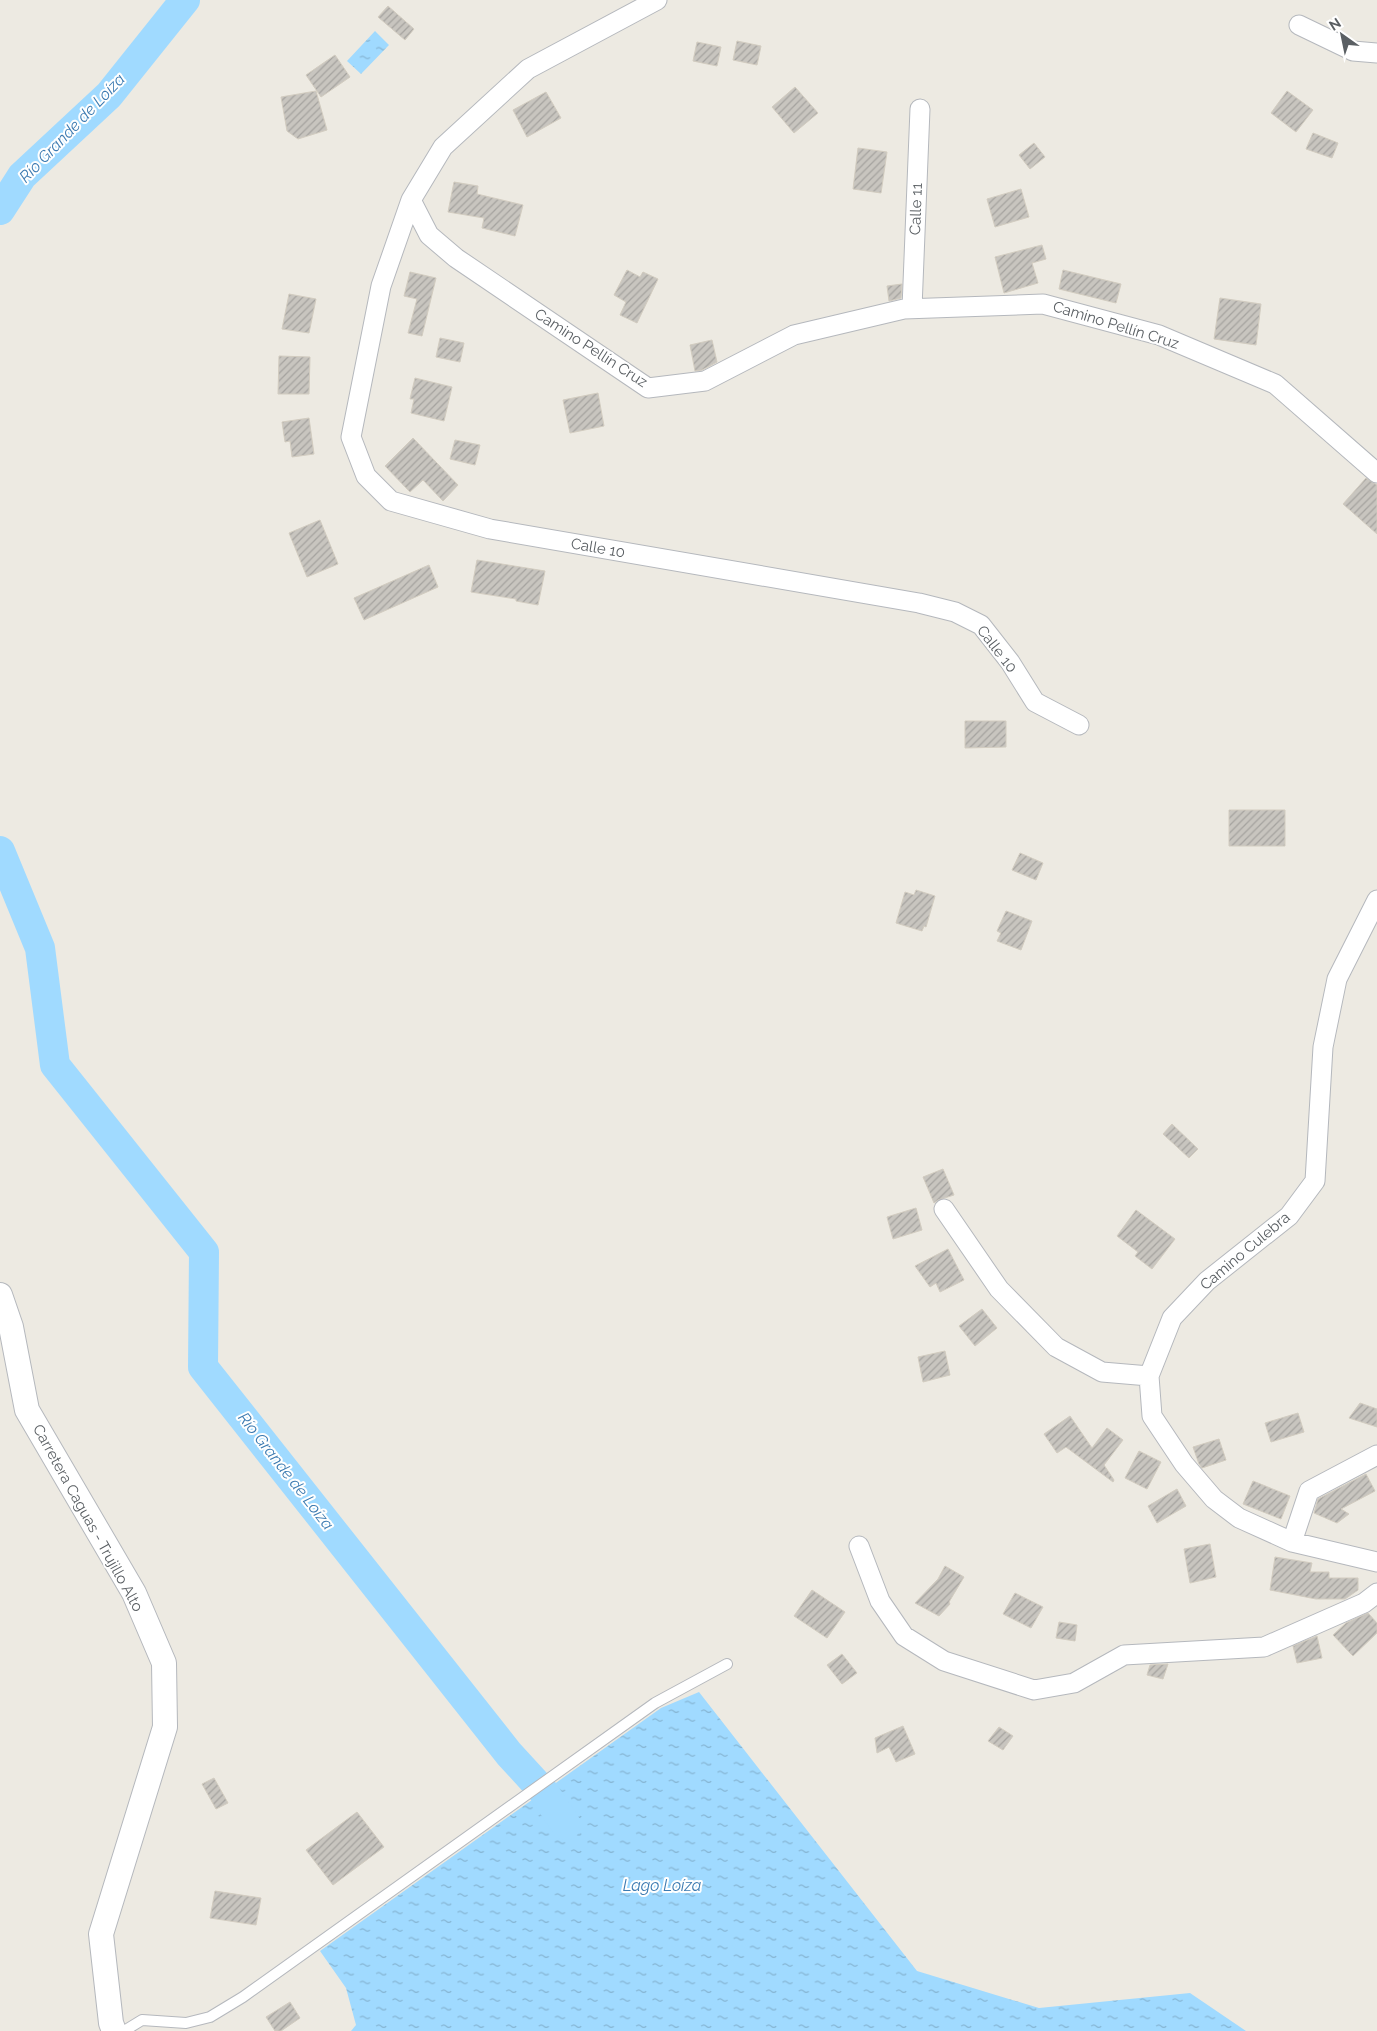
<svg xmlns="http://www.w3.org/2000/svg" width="1377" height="2031" viewBox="0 0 1377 2031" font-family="Raleway,sans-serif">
  <defs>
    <pattern id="water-ripples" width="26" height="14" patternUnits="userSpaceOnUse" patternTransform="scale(1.25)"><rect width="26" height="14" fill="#a0daff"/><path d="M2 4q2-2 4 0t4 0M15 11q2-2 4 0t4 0" fill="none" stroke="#85b4d2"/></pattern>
    <pattern id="building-hatch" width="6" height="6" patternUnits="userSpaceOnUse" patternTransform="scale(1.25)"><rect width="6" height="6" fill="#c8c5bf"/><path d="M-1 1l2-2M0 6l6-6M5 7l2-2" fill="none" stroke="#a5a39f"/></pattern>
  </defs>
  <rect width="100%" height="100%" fill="#edeae2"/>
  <!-- water -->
  <path fill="url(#water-ripples)" d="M375 31 389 45 361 74 347 61Z
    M699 1692 917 1971 1039 2008 1190 1993 1246 2031H351L356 2025 346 1988 320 1951 661 1708Z"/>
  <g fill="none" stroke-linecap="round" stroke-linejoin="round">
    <!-- river -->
    <path stroke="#a0daff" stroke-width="30" d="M0 210 22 176 109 95 185 0
      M0 851 40 948 55 1065 204 1252 203 1367 509 1754 543 1791 566 1825"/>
  </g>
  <!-- building -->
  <path fill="url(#building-hatch)" stroke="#d2ccc0" d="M388 6 414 29 405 40 378 17Z
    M737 41 761 46 757 65 733 60Z
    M697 42 721 47 717 66 693 61Z
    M335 55 350 77 321 97 306 75Z
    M795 87 818 113 794 133 772 107Z
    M316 91 327 130 298 139 287 131 281 97Z
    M1287 91 1313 110 1296 132 1271 113Z
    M546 92 561 118 527 137 513 110Z
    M1313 133 1338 143 1332 158 1306 149Z
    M1034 143 1045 157 1030 169 1019 155Z
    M858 148 887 152 881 193 853 189Z
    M454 182 478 186 477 194 523 205 515 236 482 228 484 218 448 212Z
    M1021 189 1029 217 995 227 987 199Z
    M1042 245 1046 259 1032 263 1038 283 1004 293 995 257Z
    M627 270 640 277 643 272 658 279 637 323 620 315 626 302 614 295Z
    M1063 270 1121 284 1116 303 1059 289Z
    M410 272 436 278 422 336 408 333 417 299 404 296Z
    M902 284 901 298 889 301 887 286Z
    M289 294 316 299 309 333 282 329Z
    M1220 298 1261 304 1256 345 1214 339Z
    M440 338 464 343 460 362 436 357Z
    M712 340 717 362 702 370 695 371 690 345Z
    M279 356 310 357 309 394H278Z
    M415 378 452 387 444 421 411 413 414 399H410Z
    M598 393 604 426 570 433 563 400Z
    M309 418 314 454 292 457 290 441 285 442 282 422Z
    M413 438 458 485 443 501 423 480 410 492 385 466Z
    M455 440 480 445 475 465 450 459Z
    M1366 478 1377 485V534L1343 504Z
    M320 520 338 564 307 577 289 533Z
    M477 560 545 571 538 605 516 601V599L471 592Z
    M429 565 438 587 364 620 354 598Z
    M965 721H1006V747L965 748Z
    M1229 810H1285V846H1229Z
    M1020 853 1043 863 1036 880 1012 870Z
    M916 890 935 896 926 927 924 926 922 931 896 923 905 892 914 895Z
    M1006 911 1032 921 1021 950 997 941 1001 933 997 931Z
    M1172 1124 1198 1149 1189 1158 1163 1134Z
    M943 1169 954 1195 938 1200 934 1203 923 1177Z
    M916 1208 922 1230 893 1239 887 1217Z
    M1136 1210 1175 1239 1152 1269 1135 1256 1138 1252 1117 1236Z
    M948 1249 964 1280 940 1292 936 1283 930 1287 915 1266Z
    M982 1309 997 1328 975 1346 959 1326Z
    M945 1351 950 1375 923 1382 918 1357Z
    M1360 1403 1377 1409V1427L1349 1418Z
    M1298 1413 1304 1432 1271 1442 1265 1423Z
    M1070 1416 1092 1448 1107 1428 1123 1440 1104 1465 1114 1480 1113 1482 1066 1447 1057 1453 1044 1434Z
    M1219 1439 1226 1460 1202 1468 1199 1464 1193 1447Z
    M1139 1451 1161 1462 1147 1489 1125 1478Z
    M1366 1474 1375 1491 1341 1509 1349 1514 1337 1523 1314 1513 1318 1499Z
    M1253 1481 1290 1496 1281 1519 1243 1504Z
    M1177 1489 1186 1506 1157 1523 1148 1506Z
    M1210 1544 1216 1577 1190 1583 1184 1549Z
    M1275 1557 1312 1563 1310 1572H1329V1578H1358V1590L1345 1599H1316L1270 1590Z
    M945 1566 964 1577 949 1602 950 1604 939 1616 915 1603 938 1579Z
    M812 1590 845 1612 827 1638 794 1616Z
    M1015 1593 1043 1607 1031 1628 1003 1614Z
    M1368 1613 1377 1623V1633L1353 1656 1333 1635 1346 1623Z
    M1059 1622 1077 1625 1075 1641 1056 1638Z
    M1317 1636 1322 1658 1297 1663 1293 1646Z
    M842 1654 857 1673 842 1684 827 1665Z
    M1168 1664 1163 1679 1147 1675 1150 1665Z
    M903 1726 915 1754 896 1762 889 1747 877 1753 875 1738Z
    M999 1727 1013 1736 1003 1750 988 1741Z
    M214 1778 228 1803 216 1809 202 1784Z
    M357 1812 384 1847 333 1885 306 1850Z
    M215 1891 261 1898 256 1925 210 1918Z
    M290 2002 300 2018 281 2031H275L266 2017Z"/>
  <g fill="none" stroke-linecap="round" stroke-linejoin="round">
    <!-- service casing -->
    <g stroke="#b5b8bd" stroke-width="12">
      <path id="service" d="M124 2031 142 2020 186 2023 210 2017 243 1997 655 1703 727 1664"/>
    </g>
    <!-- minor casing -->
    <g stroke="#b5b8bd" stroke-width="21">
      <path id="minor" d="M657 0 528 69 443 147 411 200 429 235 456 258 648 388 705 381 794 335 904 309 1043 304 1159 335 1275 384 1377 473
        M1299 25 1353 51 1377 53
        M411 200 381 286 351 437 366 476 391 501 490 529 919 603 955 612 981 625 1010 662 1035 702 1079 725
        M912 308 920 109
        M1377 900 1337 979 1323 1047 1315 1181 1289 1216 1207 1281 1172 1318 1149 1376 1152 1416 1184 1464 1214 1499 1239 1518 1292 1542 1377 1562
        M944 1209 999 1289 1056 1347 1102 1372 1149 1376
        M1292 1542 1309 1491 1377 1455
        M859 1546 880 1601 904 1636 944 1661 1034 1690 1074 1683 1124 1655 1264 1647 1364 1603 1377 1593"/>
    </g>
    <!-- tertiary casing -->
    <g stroke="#b5b8bd" stroke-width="26">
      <path id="tertiary" d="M0 1295 11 1327 27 1410 134 1593 164 1663 165 1727 101 1934 111 2023 114 2031"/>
    </g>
    <!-- service -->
    <use href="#service" stroke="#fff" stroke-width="10"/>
    <!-- minor -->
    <use href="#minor" stroke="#fff" stroke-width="19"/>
    <!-- tertiary -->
    <use href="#tertiary" stroke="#fff" stroke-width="24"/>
  </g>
  <g text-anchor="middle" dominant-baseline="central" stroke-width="4" stroke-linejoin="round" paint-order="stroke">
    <!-- street labels -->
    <g font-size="15" fill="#5a5f63" stroke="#fff">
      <text transform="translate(916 209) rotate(-88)">Calle 11</text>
      <text transform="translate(1116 325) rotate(17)">Camino Pellín Cruz</text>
      <text transform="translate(591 348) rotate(33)">Camino Pellín Cruz</text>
      <text transform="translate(598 548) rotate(10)">Calle 10</text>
      <text transform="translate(997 649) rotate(52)">Calle 10</text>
      <text transform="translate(1245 1251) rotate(-40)">Camino Culebra</text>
      <text transform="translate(88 1518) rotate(61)">Carretera Caguas - Trujillo Alto</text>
    </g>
    <!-- water labels -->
    <g font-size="16" font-style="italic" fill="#3d7bb1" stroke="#fff">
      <text transform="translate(72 128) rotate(-46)">Río Grande de Loíza</text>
      <text transform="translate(286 1471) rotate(52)">Río Grande de Loíza</text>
      <text x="662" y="1885">Lago Loíza</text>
    </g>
  </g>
  <!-- north arrow -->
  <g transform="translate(1342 35) rotate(327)" stroke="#ffffff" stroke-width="4" paint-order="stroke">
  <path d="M0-4L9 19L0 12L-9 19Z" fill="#5a5f63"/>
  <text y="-8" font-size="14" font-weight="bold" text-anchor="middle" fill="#5a5f63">N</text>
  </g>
</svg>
